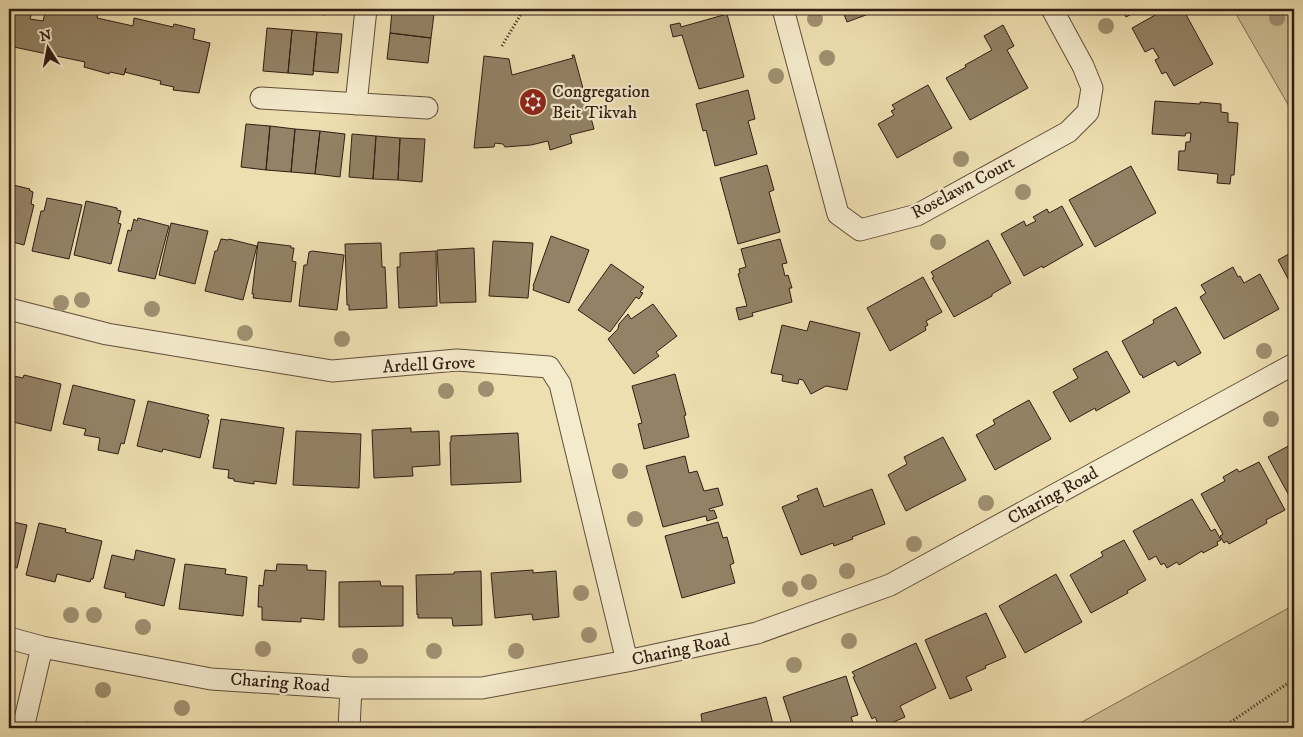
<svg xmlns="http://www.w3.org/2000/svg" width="1303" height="737" viewBox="0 0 1303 737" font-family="'IM FELL DW Pica',serif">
  <rect width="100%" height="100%" fill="#eedfb1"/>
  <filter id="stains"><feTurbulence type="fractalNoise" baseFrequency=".004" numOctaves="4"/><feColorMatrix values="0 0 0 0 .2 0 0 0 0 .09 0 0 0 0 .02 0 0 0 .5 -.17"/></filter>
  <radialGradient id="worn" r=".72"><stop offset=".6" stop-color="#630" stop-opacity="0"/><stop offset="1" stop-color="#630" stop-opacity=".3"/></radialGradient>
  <!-- green -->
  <path fill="#cebe96" stroke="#806e54" d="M1233 9H1294V115Z
    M1294 605V728H1071Z"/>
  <!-- building -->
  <path fill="#938265" stroke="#311d13" d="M9 9H33L30 19 43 21 46 9H99L97 18 133 26 134 18 173 27 174 24 195 29 193 39 210 43 199 93 173 90 174 87 160 84 161 81 128 73 125 72 126 68 124 75 110 72 109 74 84 67 85 62 9 46Z
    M294 9H327L325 15Z
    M393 9H431V14L392 10Z
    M842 9H882L847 22Z
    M1122 9H1141L1126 17Z
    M1166 9H1183L1213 64 1174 86 1166 72 1162 74 1155 60 1159 58 1153 48 1145 52 1132 28Z
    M392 10 434 14 431 38 390 33Z
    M727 14 744 77 699 89 682 35 673 37 670 25 680 23 681 27Z
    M1003 25 1014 46 1007 50 1028 88 970 120 946 78 966 67 965 65 992 50 984 36Z
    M267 28 292 30 288 73 263 71Z
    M292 30 317 32 313 75 288 73Z
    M317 32 342 34 338 73 313 71Z
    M390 33 431 38 428 63 387 59Z
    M572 55H574L594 129 570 135 572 143 550 150 548 141 531 145 505 147 503 144 495 143 494 147 474 148 484 56 509 59 512 75 573 58Z
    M928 85 952 128 897 158 878 124 894 115 891 111 895 109 892 105Z
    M748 90 755 119 748 121 757 154 715 166 706 130 703 131 696 104Z
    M1155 101 1200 104V102L1221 104V112L1228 113V122L1238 123 1234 175H1231L1230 184 1217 183 1218 174 1178 170 1179 151H1185L1186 142H1190L1191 133H1186L1185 136 1152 134Z
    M246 124 270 126 266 170 241 167Z
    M270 126 295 129 291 172 266 170Z
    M295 129 320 131 315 174 291 172Z
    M320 131 345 134 340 177 315 174Z
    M352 134 376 136 373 179 349 177Z
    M376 136 400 138 398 180 373 179Z
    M400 138 425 139 422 182 398 180Z
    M767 165 774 190 769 192 780 232 738 244 720 178Z
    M1131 166 1156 213 1095 247 1069 200Z
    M9 184 30 189 29 190 33 192 31 204 34 205 24 245 9 241Z
    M47 198 82 205 69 259 32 251 41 211H44Z
    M86 201 117 208V210L121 211 118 223 121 224 111 264 74 255Z
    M1062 206 1083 245 1043 268 1042 266 1024 276 1001 234 1024 221 1026 226 1036 221 1033 217 1047 209 1049 213Z
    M138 218 169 226 155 279 118 271 128 230 131 231 134 219 137 221Z
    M171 223 208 231 195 284 159 275Z
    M551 236 589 250 569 303 533 290 534 286H533Z
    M221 239 228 240 229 239 257 246 243 300 205 291 215 251H217Z
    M780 239 787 263 782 264 785 276 788 275 792 288H789L792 302 752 313 753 316 739 320 736 308 747 306 738 274 740 273 739 269 746 267 741 249Z
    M988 240 1011 283 992 294V296L954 317 932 278 934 277 931 272Z
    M493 241 533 243 528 298 489 296Z
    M258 242 291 246V248H294L292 261 296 262 291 302 253 298 254 294H252Z
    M381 243 382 267H385L387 308 349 310V305H347L345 244Z
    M474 248 476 302 440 303 437 250Z
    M312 251 344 255 337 310 299 306 304 265H307L309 252Z
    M436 251 437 306 399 308 397 267H400V253Z
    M1294 251V290L1278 260Z
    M611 264 644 287 640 292 643 293 639 299 636 297 610 332 578 310Z
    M1233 267 1238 277 1240 276 1244 283 1260 274 1279 309 1224 339 1200 297 1206 293 1201 285Z
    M923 277 942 312 926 321 928 325 925 327 926 330 890 351 867 308Z
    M653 304 677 336 656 352 659 356 634 374 608 339 618 329 619 324 628 314 631 319Z
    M1176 307 1201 353 1178 366 1175 361 1143 378 1142 375H1140L1122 341 1154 323 1153 320Z
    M810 321 860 333 847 390 826 386 811 394 803 380 799 379 798 384 782 381 783 375 771 373 782 325 807 331Z
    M1107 351 1130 392 1096 411 1095 408 1070 422 1053 392 1078 378 1073 369Z
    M675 374 686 415 684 416 689 437 644 449 638 424 642 423 632 386Z
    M9 375 23 378 24 375 61 384 51 431 13 422 15 412 9 411Z
    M73 385 135 400 124 444 121 443 118 454 98 450 100 438 84 435 86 429 63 424Z
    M1029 400 1051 439 995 470 976 435 995 424 993 420Z
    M148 401 209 415 207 419 209 420 200 458 163 449 162 452 137 446Z
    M221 419 284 428 276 484 254 481V484L234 481V479L228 478 229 470 213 468Z
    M411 428V432L439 431 440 465 412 467 413 476 374 478 372 430Z
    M296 431 361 434 359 488 293 485Z
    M518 433 521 482 451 485 450 442 451 441V436Z
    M943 437 966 480 906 511 888 475 907 464 904 457Z
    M1294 443V499L1292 501 1268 457Z
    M685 456 689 473 697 471 704 491 718 488 723 505 709 509 710 511 714 510 717 518 707 521 706 516 663 527 646 466Z
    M1259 462 1285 510 1266 520 1267 523 1229 544 1227 541 1224 543 1220 536 1223 534 1201 494 1225 481 1223 477 1237 469 1239 472Z
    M817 488 824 507 872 489 885 524 852 537 853 539 834 546 833 543 801 555 782 507 799 500 797 496Z
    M1192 499 1211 531 1215 529 1221 540 1217 542 1218 545 1203 553 1202 551 1179 565 1177 562 1167 568 1164 563 1161 565 1156 556 1149 560 1133 531Z
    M9 521 27 525 17 568 9 567Z
    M718 522 723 538 727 537 734 563 730 565 735 583 682 598 665 536Z
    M39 523 66 529 65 532 102 541 93 579H91L90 582 57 574 55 582 26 575Z
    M1124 540 1146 580 1127 591 1128 593 1091 613 1070 575 1103 556 1101 552Z
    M136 550 175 559 164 606 125 597 126 593 104 588 112 555 134 560Z
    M185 564 226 569 225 574 247 577 243 616 179 609Z
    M277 564 307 565V570L326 571 324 620 301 618V622L262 620V607H258L259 585 263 586 265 570 276 571Z
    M533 570V573L556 571 559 617 533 620 532 614 495 618 491 573Z
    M481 571 482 625 453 626 452 618H418V614L417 615 416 575 454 574V572Z
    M1056 574 1082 622 1025 653 999 606Z
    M380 581 381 586H403V626L339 627V582Z
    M986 613 1006 657 985 666 986 668 966 677 972 690 950 699 925 640Z
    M916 643 936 688 900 706 905 717 880 728 875 717 872 719 853 677 855 676 852 672Z
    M846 676 858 715 851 717 855 728H793L783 697Z
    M766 697 774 728H703L701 714Z
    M87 722 115 728H85Z"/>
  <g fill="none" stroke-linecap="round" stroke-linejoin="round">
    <!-- minor casing -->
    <g stroke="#604e3a" stroke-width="23">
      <path id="minor" d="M783 9 838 214 860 230 917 215 1068 132 1088 112 1092 88 1083 66 1052 9
        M261 98 427 108
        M356 104 366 9
        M9 309 107 334 332 371 457 360 549 367 560 384 627 661
        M9 638 42 647 211 679 351 688H482L627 661 757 633 890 585 1294 364
        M23 728 42 647
        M349 728 351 688"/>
    </g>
    <!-- path -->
    <path stroke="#311d13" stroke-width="3" stroke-dasharray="1 2.5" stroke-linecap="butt" d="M502 46 524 9
      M1222 728 1294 679"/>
    <!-- minor -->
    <use href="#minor" stroke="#f4eacc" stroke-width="21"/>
  </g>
  <!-- trees -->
  <g fill="#a08f70">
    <circle cx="1277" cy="18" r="8"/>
    <circle cx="815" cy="19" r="8"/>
    <circle cx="1106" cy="26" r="8"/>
    <circle cx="827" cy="58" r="8"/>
    <circle cx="776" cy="76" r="8"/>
    <circle cx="961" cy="159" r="8"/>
    <circle cx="1023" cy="192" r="8"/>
    <circle cx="938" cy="242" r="8"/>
    <circle cx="82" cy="300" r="8"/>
    <circle cx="61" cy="303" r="8"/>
    <circle cx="152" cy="309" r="8"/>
    <circle cx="245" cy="333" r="8"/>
    <circle cx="342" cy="339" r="8"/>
    <circle cx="1264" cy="351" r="8"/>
    <circle cx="486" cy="389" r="8"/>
    <circle cx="446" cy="391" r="8"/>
    <circle cx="1271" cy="419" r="8"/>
    <circle cx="620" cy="471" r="8"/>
    <circle cx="986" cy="503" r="8"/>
    <circle cx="635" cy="519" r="8"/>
    <circle cx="914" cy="544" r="8"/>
    <circle cx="847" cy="571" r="8"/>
    <circle cx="809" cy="582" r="8"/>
    <circle cx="790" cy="589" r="8"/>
    <circle cx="581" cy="593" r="8"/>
    <circle cx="71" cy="615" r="8"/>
    <circle cx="94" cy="615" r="8"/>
    <circle cx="143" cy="627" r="8"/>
    <circle cx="589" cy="635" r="8"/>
    <circle cx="849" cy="641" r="8"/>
    <circle cx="263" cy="649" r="8"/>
    <circle cx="434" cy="651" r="8"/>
    <circle cx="516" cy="651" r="8"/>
    <circle cx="360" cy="656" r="8"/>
    <circle cx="794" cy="665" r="8"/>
    <circle cx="103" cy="690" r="8"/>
    <circle cx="182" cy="708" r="8"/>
  </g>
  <!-- icons -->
  <defs>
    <g id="synagogue-disc" transform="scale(1.4375)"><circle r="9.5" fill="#8f2418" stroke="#f4eacc"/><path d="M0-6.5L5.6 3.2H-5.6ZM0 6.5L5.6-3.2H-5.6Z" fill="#fff"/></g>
  </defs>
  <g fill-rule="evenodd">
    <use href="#synagogue-disc" x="533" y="102"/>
  </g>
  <g text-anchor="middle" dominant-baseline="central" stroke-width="4.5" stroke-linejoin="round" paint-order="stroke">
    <!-- poi labels -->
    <g font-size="18" fill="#311d13" stroke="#f4eacc" text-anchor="start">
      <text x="552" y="92">Congregation<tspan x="552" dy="21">Beit Tikvah</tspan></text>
    </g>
    <!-- street labels -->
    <g font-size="18" fill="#311d13" stroke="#f4eacc">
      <text transform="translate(963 188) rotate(-28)">Roselawn Court</text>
      <text transform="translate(429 365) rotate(-3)">Ardell Grove</text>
      <text transform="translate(1053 496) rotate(-29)">Charing Road</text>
      <text transform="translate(681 650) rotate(-12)">Charing Road</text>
      <text transform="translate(280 683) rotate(4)">Charing Road</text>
    </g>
  </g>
  <!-- margin -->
  <rect width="1303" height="737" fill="none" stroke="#eedfb1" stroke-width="30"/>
  <rect x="10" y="10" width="1283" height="717" fill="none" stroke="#311d13" stroke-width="2.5"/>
  <rect x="15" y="15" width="1273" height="707" fill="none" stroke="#311d13"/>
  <!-- north arrow -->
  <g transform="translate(48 48) rotate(349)" stroke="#f4eacc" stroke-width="4" paint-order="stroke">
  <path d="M0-4L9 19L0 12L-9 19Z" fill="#311d13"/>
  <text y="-8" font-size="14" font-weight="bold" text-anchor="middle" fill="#311d13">N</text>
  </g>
  <rect width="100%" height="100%" filter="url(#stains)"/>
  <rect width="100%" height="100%" fill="url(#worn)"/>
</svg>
